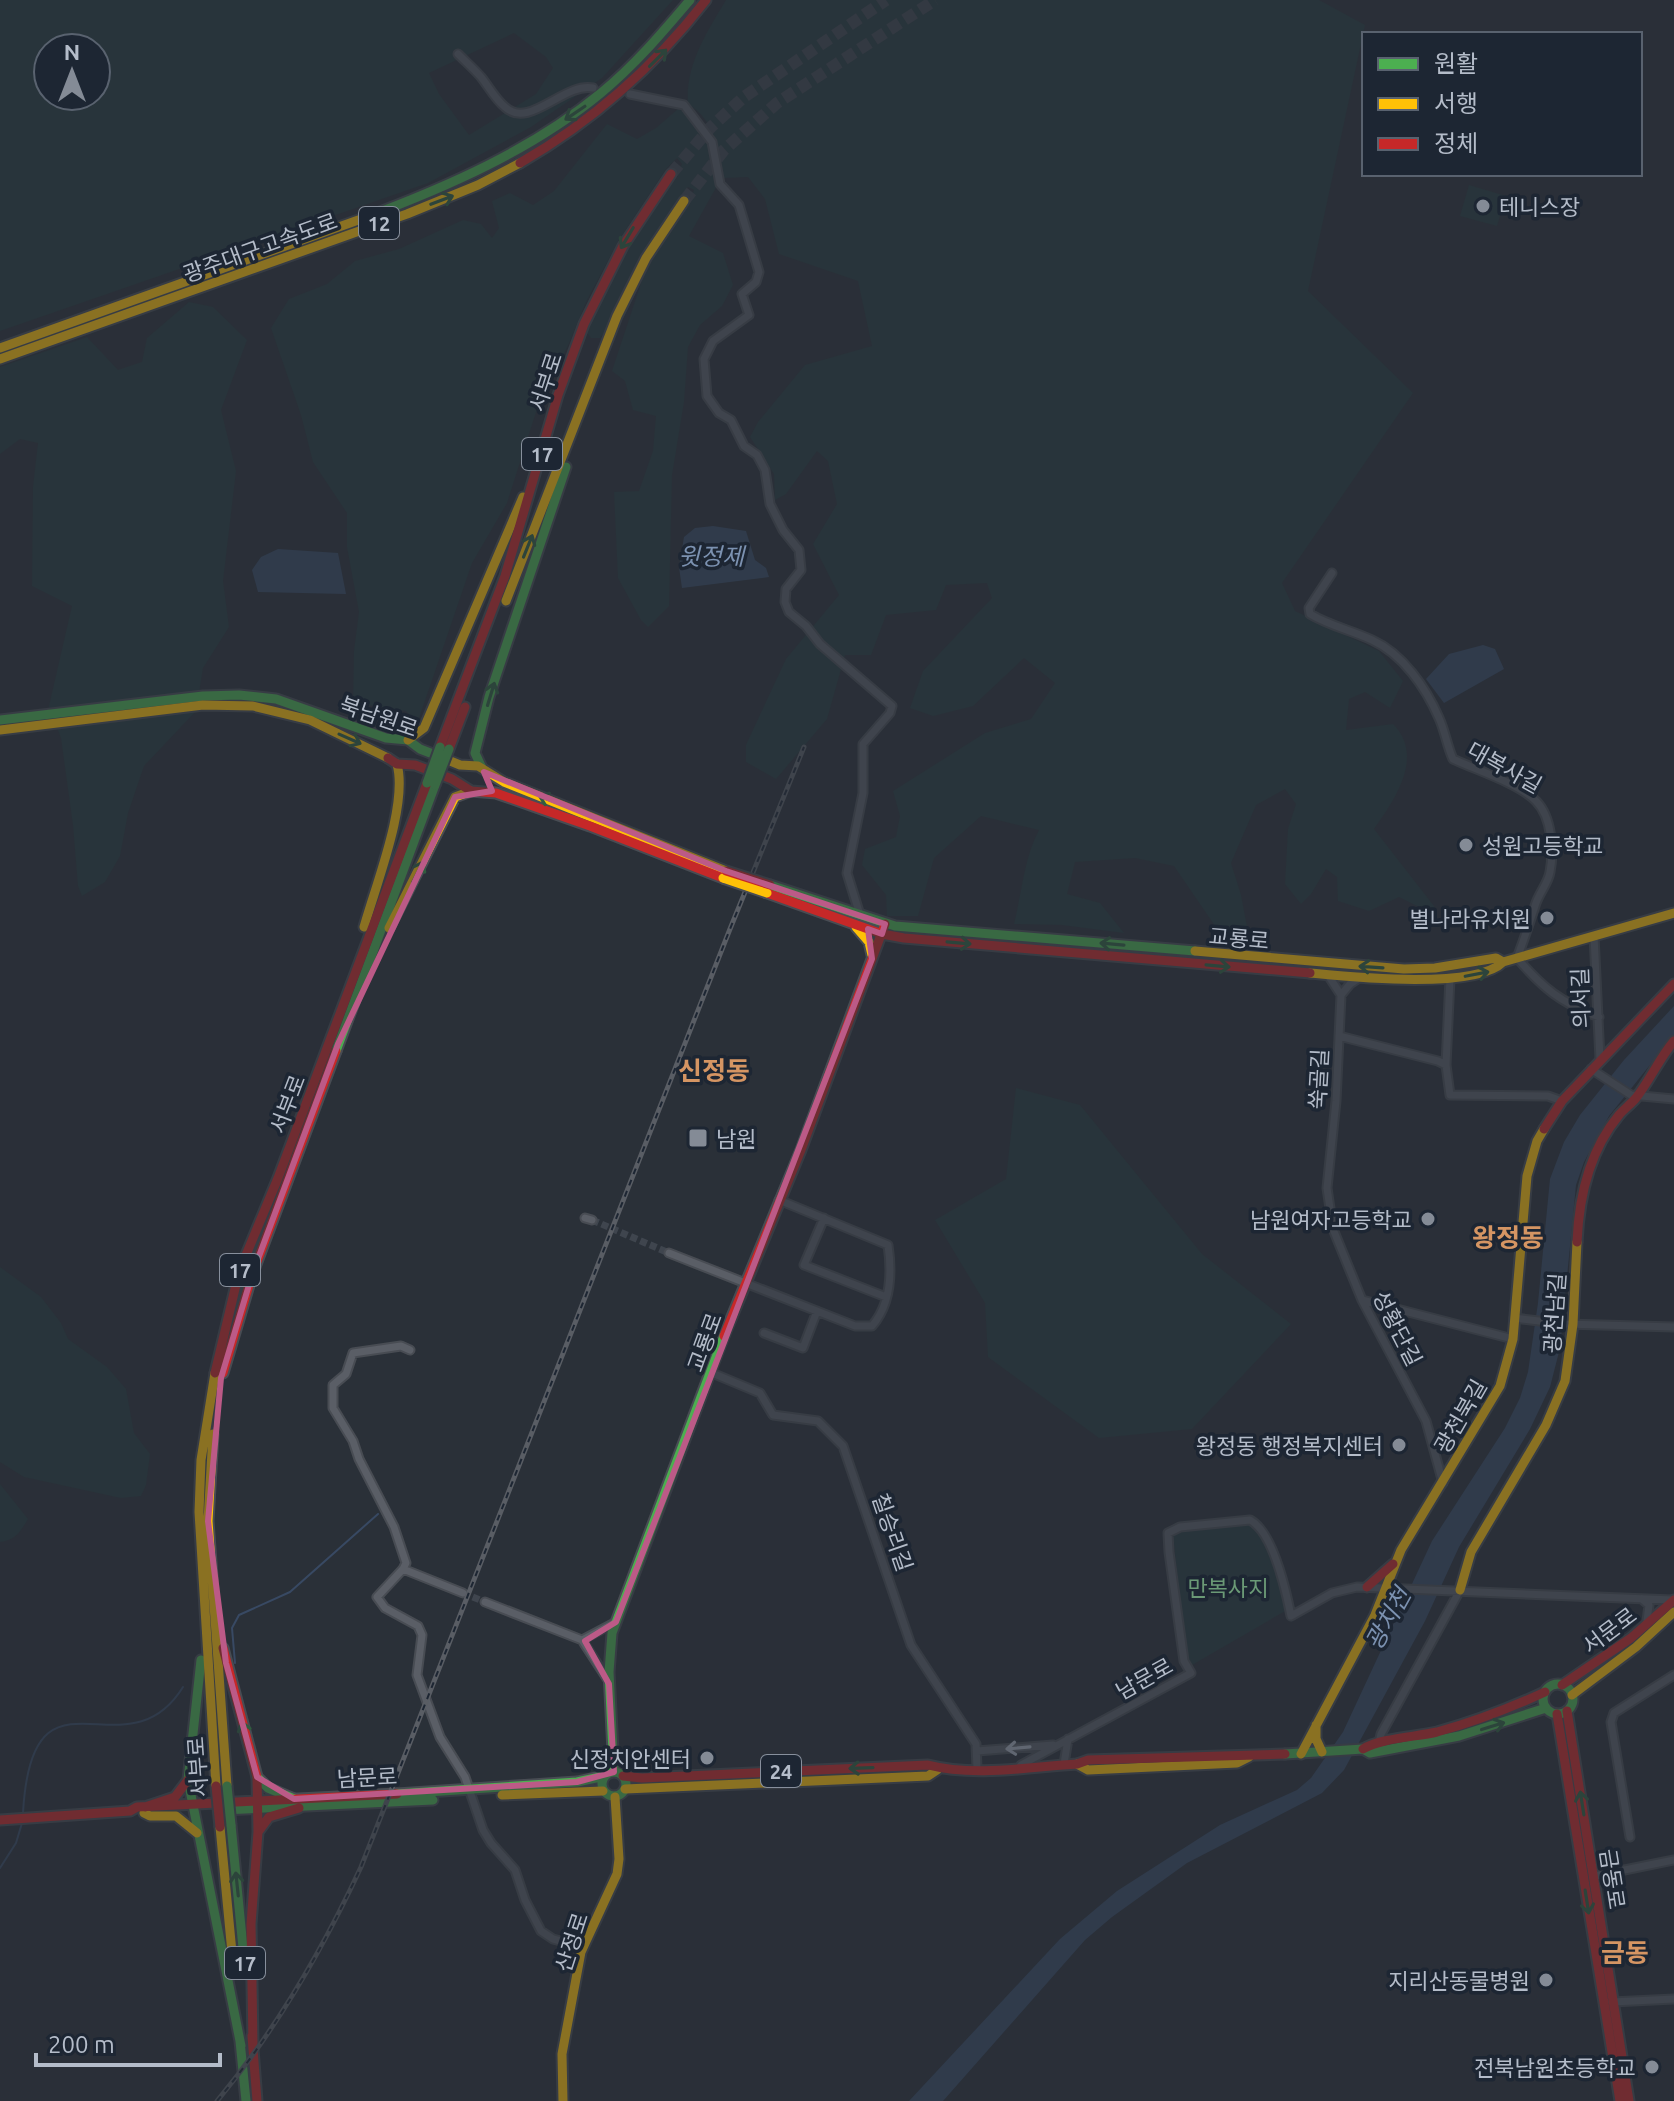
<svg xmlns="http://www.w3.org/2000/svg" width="1674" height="2101" viewBox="0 0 1674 2101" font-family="Ubuntu,'Noto Sans KR',sans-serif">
  <rect width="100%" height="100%" fill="#2a3038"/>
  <!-- green -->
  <path fill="#273a3e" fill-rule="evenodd" d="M0 0H673L602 78 531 127 428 183 0 331ZM514 33 546 57 553 68 536 94 469 135 439 94 429 73ZM48 48H96V96H48Z
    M726 0H1319L1365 25 1308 291 1413 393 1282 583 1295 611 1379 651 1403 681 1390 708 1365 692 1349 699 1346 730 1393 724C1425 756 1395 799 1374 829L1437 910 1417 906 1399 897 1369 911 1338 901 1337 877 1326 869 1311 894 1301 904 1285 884 1288 829 1296 804 1285 789 1256 805 1231 863 1241 895 1250 943 1226 942 1174 866 1135 858 1075 862 1067 894 1100 903 1124 933 1062 925 1014 924C1022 892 1024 858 1039 830L981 816 934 858 918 916H887L886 895 862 865 865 849 896 837 900 816 893 791 985 733 1031 719 1055 683 1024 658 973 706 933 716 910 708 923 671 992 598 987 583 946 585 936 610 886 615 871 655H845L827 719 776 779 746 762V745L786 659 839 595 813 544 837 504 828 461 817 451 786 494 775 500 774 474 750 437 758 422 805 365 872 346 858 281 779 254 765 199 748 177 724 178C719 151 714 119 688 104 685 65 707 32 726 0Z
    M678 109 695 116 708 138 718 184 689 236 723 253 733 285 722 306 700 325 688 347 684 402 672 475 669 606 648 627 641 620 618 578 614 492 639 491 653 451 656 416 633 410 625 381 612 371 646 268 689 202 694 190 688 187 684 192 641 257 605 332 600 338H591L587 333 588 327 629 244 677 177 682 164 677 158 666 169 619 240 587 300 570 341 536 412 507 503 472 563 417 724 406 711 353 703 354 651 359 612 347 547V513L313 462 301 415 271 328 289 299 327 284 355 261 399 249 463 220 481 224 492 238 499 228 492 201 510 193 533 205 554 191 607 124 637 139 656 128Z
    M1469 185 1506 196 1497 226 1460 216Z
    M189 302 213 307 247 340 221 410 236 471 223 581 229 627 203 668 196 711 144 766 128 813 120 856 105 882 82 896 78 886 73 825 61 738 49 706 72 606 32 586 33 487 38 443 20 439 0 454V367L87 337 118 370 142 362 147 338Z
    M1016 1088 1080 1105 1202 1254 1291 1324 1192 1429 1099 1438 988 1357 985 1303 935 1220 1006 1179Z
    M0 1267 41 1297 61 1323 68 1339 107 1367 126 1389 134 1433 150 1454 146 1485 141 1496 121 1498 24 1477 0 1462Z
    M0 1484 28 1519C20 1532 16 1540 0 1542Z
    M1249 1523C1266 1530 1282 1591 1287 1610L1192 1665 1186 1657 1173 1534 1176 1530Z"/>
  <!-- water -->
  <path fill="#384963" d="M713 526 746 531 755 560 766 568 769 577 682 588 679 567 684 537 695 528Z
    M278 549 338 553 346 594 258 592 252 570 261 557Z
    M1483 645 1495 649 1504 669 1444 703 1426 679 1449 654Z
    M1674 1006V1035L1609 1116 1584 1162 1576 1185 1560 1348 1550 1387 1530 1429 1459 1547 1425 1621 1344 1770 1322 1793 1187 1863 1112 1917 1085 1940 943 2101H909L1060 1939 1117 1891 1220 1825 1297 1790 1311 1778 1343 1732 1432 1541 1505 1428 1520 1398 1528 1372 1538 1303 1550 1179 1564 1142 1580 1115 1624 1060Z"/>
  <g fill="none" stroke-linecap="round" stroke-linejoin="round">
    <!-- stream -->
    <path stroke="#384963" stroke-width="2" d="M235 1663 232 1628 239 1615 290 1592 378 1514
      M23 1813C32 1650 125 1780 183 1687
      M0 1868 16 1843 22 1823"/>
    <!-- street-tunnel -->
    <path stroke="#3f454e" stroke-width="7" stroke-dasharray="7 3.5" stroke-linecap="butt" d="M592 1220 669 1253
      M463 1593 485 1602"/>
    <!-- highway-tunnel -->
    <path stroke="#3f454e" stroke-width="12" stroke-dasharray="12 6" stroke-linecap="butt" d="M671 174 710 128 744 97 886 0
      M684 201 724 150 777 103 935 0"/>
    <!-- street casing -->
    <g stroke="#484c53" stroke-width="11">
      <path id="street" d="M458 54C466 62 474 69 481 77 489 87 495 99 505 107 529 130 564 82 593 88
        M630 94 684 105 712 142 720 184 739 205 759 272 756 282 742 294 749 315 713 341 704 359 707 396 719 413 731 420 744 446 757 455 765 470 770 504 783 530 799 550 801 570 786 589 785 602 789 612 806 626 820 644 892 706 890 713 863 744V793L847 873 860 915
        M1332 573 1309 608 1310 614C1330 626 1351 630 1372 640 1403 654 1426 688 1439 718 1445 731 1447 746 1453 759 1476 770 1518 783 1536 801 1552 817 1554 851 1550 872 1548 884 1538 894 1535 906 1529 924 1524 940 1517 958 1543 988 1561 1003 1599 1017
        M1594 936 1600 1059
        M1328 975 1341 995 1336 1101 1327 1188 1333 1229 1362 1300 1426 1421 1443 1483
        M1450 978 1446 1065 1450 1095 1548 1096 1562 1101
        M1341 995 1350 984 1359 978
        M1339 1036 1438 1061 1446 1065
        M1591 1069 1631 1095 1674 1099
        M585 1218 592 1220
        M824 1218 804 1265 886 1297
        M669 1253 855 1326H872C891 1304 892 1272 888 1245L779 1200
        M1362 1300 1513 1339
        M1514 1318 1565 1324 1674 1327
        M764 1333 803 1348 817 1311
        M410 1350 401 1346 353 1353 346 1374 333 1385V1408L353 1441 359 1459 394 1527 406 1563 403 1569 377 1597 385 1608 418 1626 422 1635 417 1675 440 1737 465 1777 483 1830 491 1843 515 1870 525 1900 541 1931 553 1939 568 1943 581 1952
        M712 1373 760 1393 773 1415 818 1421 843 1446 911 1645 976 1744 977 1768
        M403 1569 463 1593
        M1642 1599 1649 1605 1647 1621
        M485 1602 582 1640
        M608 1680 582 1640 616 1622
        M1379 1743 1381 1734 1460 1590
        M977 1751 1053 1745
        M1064 1764 1068 1739
        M1021 1765 1191 1673 1184 1661 1169 1552 1168 1533 1180 1527 1250 1520C1273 1532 1286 1591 1291 1616L1332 1593 1357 1587 1672 1600
        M1630 1837 1611 1722 1614 1713 1674 1675
        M1595 1876 1674 1860
        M1612 2002 1674 1999"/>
    </g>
    <!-- fast casing -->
    <g stroke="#484c53" stroke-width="13">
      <path id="fast" d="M364 218C447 187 532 150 601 93 635 65 662 33 690 0
        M0 720 203 696 239 695 276 699 386 738 408 740 420 749 438 756
        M482 768 475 753 489 697 566 467
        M770 885 895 926 1195 951
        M336 1051 435 785
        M201 1660 188 1780 241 2046
        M1543 1699a15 15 0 1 1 30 0a15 15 0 1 1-30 0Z
        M1285 1754 1363 1749 1370 1753 1459 1736 1546 1708
        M602 1784a12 12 0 1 1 24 0a12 12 0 1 1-24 0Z
        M614 1772 609 1672 612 1633 724 1336
        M257 1777 268 1788 294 1799
        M397 1794 577 1782 605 1776
        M222 1810 433 1800
        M231 1825 244 1958
        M240 2041 246 2101"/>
    </g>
    <!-- slow casing -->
    <g stroke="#484c53" stroke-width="13">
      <path id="slow" d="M0 348 364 218
        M0 359 407 214 478 185 520 163
        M506 601 617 316 646 258 684 201
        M0 730 203 705 253 706 310 720 388 758
        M408 740 424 728 523 497
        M438 756 460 765 478 766 504 782 726 871
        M364 927C376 884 408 805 397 764
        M856 927 869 942 872 955
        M389 928 455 797 471 791
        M1195 951 1404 969 1435 968 1496 958 1503 962
        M1310 973C1351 977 1475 990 1503 962L1674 913
        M215 1373 201 1460 199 1512 216 1786
        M213 1434 208 1521 227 1786
        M1460 1590 1471 1552 1546 1425 1565 1381 1573 1324 1577 1242
        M1572 1695 1636 1647 1674 1612
        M1316 1725V1739L1322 1752
        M1301 1754 1375 1615 1401 1550 1500 1386 1513 1339 1527 1176 1537 1141 1544 1129
        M1077 1764 1088 1770 1237 1763 1249 1757
        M625 1789 928 1776 937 1770
        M502 1795 603 1791
        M144 1813 150 1816H176L197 1833
        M220 1827 233 1963
        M563 2101 562 2054 581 1952 617 1874 619 1859 615 1797"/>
    </g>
    <!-- jam casing -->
    <g stroke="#484c53" stroke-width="13">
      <path id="jam" d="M520 163C593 121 654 67 706 0
        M440 747 505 576 558 395 584 324 623 246 671 174
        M449 749 465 707
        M388 758 397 764 415 765 452 779 471 791 496 793 590 826 723 878
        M767 893 882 934 904 938 1310 973
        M1544 1129 1562 1101 1674 984
        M1577 1242C1579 1196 1589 1151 1619 1115 1624 1109 1631 1104 1636 1098 1650 1080 1659 1059 1674 1041
        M724 1336 801 1150 885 924
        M215 1373 239 1272 278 1178 427 783
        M223 1373 252 1275 336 1051
        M1367 1587 1393 1564
        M223 1648 257 1777 258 1832 251 1924 253 2044
        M1562 1685 1631 1638 1674 1600
        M1567 1711 1629 2101
        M1557 1714 1620 2101
        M1363 1749C1381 1738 1416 1737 1437 1732 1474 1722 1510 1708 1545 1692
        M623 1776 642 1778 928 1765C975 1777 1029 1767 1077 1764L1088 1760 1285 1754
        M145 1807 175 1797 188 1780
        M0 1820 130 1811 137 1807 397 1794
        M258 1832 269 1817 299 1808
        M252 2036 257 2101"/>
    </g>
    <!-- street -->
    <use href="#street" stroke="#5a5e66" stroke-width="7"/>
    <!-- fast -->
    <use href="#fast" stroke="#4caf50" stroke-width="9"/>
    <!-- slow -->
    <use href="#slow" stroke="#ffc107" stroke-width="9"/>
    <!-- jam -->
    <use href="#jam" stroke="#c62828" stroke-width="9"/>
    <!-- rail casing -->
    <g stroke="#595d64" stroke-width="5">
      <path id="rail" d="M217 2101C276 2030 322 1951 361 1867L730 929 804 747"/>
    </g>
    <!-- rail -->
    <use href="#rail" stroke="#1d2633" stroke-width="2" stroke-dasharray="6" stroke-linecap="butt"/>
    <!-- fast-bridge casing -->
    <g stroke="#484c53" stroke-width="13" stroke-linecap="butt">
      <path id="fast-bridge" d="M427 783 440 747
        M435 785 449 749
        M227 1786 231 1825"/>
    </g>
    <!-- slow-bridge casing -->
    <g stroke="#484c53" stroke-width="13" stroke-linecap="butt">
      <path id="slow-bridge" d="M723 878 767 893"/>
    </g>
    <!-- jam-bridge casing -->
    <g stroke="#484c53" stroke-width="13" stroke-linecap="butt">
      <path id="jam-bridge" d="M726 871 770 885
        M216 1786 220 1827"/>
    </g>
    <!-- fast-bridge -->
    <use href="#fast-bridge" stroke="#4caf50" stroke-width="9"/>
    <!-- slow-bridge -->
    <use href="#slow-bridge" stroke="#ffc107" stroke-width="9"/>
    <!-- jam-bridge -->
    <use href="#jam-bridge" stroke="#c62828" stroke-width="9"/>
  </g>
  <!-- one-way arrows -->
  <defs><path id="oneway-shaft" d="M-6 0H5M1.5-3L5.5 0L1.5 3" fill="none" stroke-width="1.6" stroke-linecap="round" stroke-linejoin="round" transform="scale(2)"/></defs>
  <g stroke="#305d3f">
    <use href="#oneway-shaft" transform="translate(658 58) rotate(-45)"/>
    <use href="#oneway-shaft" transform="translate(575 113) rotate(146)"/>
    <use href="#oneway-shaft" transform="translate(442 200) rotate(-21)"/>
    <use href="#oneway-shaft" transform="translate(627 238) rotate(121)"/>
    <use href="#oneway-shaft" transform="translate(528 546) rotate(-68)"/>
    <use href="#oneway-shaft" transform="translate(491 694) rotate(-73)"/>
    <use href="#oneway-shaft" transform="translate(350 739) rotate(24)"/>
    <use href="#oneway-shaft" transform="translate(550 800) rotate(-159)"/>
    <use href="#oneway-shaft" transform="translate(418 872) rotate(-63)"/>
    <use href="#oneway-shaft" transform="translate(959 943) rotate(5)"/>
    <use href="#oneway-shaft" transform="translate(1112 944) rotate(-175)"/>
    <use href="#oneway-shaft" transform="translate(1218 966) rotate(5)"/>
    <use href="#oneway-shaft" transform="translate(1371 967) rotate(-176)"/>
    <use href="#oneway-shaft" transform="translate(1477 974) rotate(-11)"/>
    <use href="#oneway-shaft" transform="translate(1493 1726) rotate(-17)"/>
    <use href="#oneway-shaft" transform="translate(245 1733) rotate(-105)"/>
    <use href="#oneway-shaft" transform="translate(861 1768) rotate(178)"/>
    <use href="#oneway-shaft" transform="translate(1582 1803) rotate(-99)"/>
    <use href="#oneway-shaft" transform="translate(237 1884) rotate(-96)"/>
    <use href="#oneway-shaft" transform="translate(1587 1902) rotate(81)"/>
  </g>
  <use stroke="#a2a9b5" href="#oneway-shaft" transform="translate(1018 1748) rotate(175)"/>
  <!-- marked area -->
  <path d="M0 0H1674V2101H0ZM484 772 726 871 885 924 882 934 868 929 872 959 616 1622 585 1641 609 1684 614 1772 577 1782 294 1799 257 1777 226 1663 208 1521 221 1378 252 1275 338 1044 455 797 492 791Z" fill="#2a3038" fill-opacity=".55" fill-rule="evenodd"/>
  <path fill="none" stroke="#bc5a87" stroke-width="6" stroke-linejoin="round" d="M484 772 726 871 885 924 882 934 868 929 872 959 616 1622 585 1641 609 1684 614 1772 577 1782 294 1799 257 1777 226 1663 208 1521 221 1378 252 1275 338 1044 455 797 492 791Z"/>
  <!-- markers -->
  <g fill="#848b96" stroke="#1d2633" stroke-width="3">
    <circle cx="1483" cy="206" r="8"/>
    <circle cx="1466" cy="845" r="8"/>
    <circle cx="1547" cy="918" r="8"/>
    <rect x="688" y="1128" width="20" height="20" rx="4"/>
    <circle cx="1428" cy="1219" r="8"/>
    <circle cx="1399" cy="1445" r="8"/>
    <circle cx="707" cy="1758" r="8"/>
    <circle cx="1546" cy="1980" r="8"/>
    <circle cx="1652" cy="2067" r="8"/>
  </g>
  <g text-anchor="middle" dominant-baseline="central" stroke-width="7" stroke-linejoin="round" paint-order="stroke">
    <!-- shield labels -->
    <g fill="#1d2633" stroke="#878f9c" stroke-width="2">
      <rect x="359" y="207" width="40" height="32" rx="6"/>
      <rect x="522" y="438" width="40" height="32" rx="6"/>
      <rect x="220" y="1254" width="40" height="32" rx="6"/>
      <rect x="761" y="1755" width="40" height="32" rx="6"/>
      <rect x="225" y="1947" width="40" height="32" rx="6"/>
    </g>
    <g font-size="20" font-weight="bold" fill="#b4bcc9">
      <text x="379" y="223">12</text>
      <text x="542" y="454">17</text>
      <text x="240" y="1270">17</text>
      <text x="781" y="1771">24</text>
      <text x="245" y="1963">17</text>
    </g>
    <!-- poi labels -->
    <g font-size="22" fill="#b4bcc9" stroke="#1d2633" text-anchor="end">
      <text x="1499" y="206" text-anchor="start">테니스장</text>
      <text x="1482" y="845" text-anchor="start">성원고등학교</text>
      <text x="1531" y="918">별나라유치원</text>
      <text x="716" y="1138" text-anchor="start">남원</text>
      <text x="1412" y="1219">남원여자고등학교</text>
      <text x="1383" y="1445">왕정동 행정복지센터</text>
      <text x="691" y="1758">신정치안센터</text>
      <text x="1530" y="1980">지리산동물병원</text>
      <text x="1636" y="2067">전북남원초등학교</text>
    </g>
    <!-- street labels -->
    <g font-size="22" fill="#b4bcc9" stroke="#1d2633">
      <text transform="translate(260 247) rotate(-20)">광주대구고속도로</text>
      <text transform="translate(545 382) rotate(-72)">서부로</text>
      <text transform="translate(379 716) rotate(19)">북남원로</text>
      <text transform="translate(1505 767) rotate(29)">대복사길</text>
      <text transform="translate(1239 938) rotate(5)">교룡로</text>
      <text transform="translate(1580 998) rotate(-92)">의서길</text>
      <text transform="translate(1318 1079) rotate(-87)">쑥골길</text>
      <text transform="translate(287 1104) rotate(-69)">서부로</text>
      <text transform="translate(1554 1313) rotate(-86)">광천남길</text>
      <text transform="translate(1398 1328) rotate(63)">성황단길</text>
      <text transform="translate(704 1342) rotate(-70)">교룡로</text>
      <text transform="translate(1460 1416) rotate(-60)">광천북길</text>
      <text transform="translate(893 1532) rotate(71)">칠승리길</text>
      <text transform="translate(1609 1630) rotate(-37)">서문로</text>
      <text transform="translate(1144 1678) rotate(-29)">남문로</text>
      <text transform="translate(197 1767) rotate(-94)">서부로</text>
      <text transform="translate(367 1777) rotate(-3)">남문로</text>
      <text transform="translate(1613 1879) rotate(81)">금동로</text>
      <text transform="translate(571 1942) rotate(-72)">산정로</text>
    </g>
    <!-- park labels -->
    <g font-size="22" fill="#6b9a76" stroke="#1d2633">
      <text x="1228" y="1587">만복사지</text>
    </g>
    <!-- water labels -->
    <g font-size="24" font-style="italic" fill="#7c92b1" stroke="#1d2633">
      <text x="711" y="556">윗정제</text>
      <text transform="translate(1388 1619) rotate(-61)">광치천</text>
    </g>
    <!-- quarter labels -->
    <g font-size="26" font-weight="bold" fill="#d59563" stroke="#1d2633">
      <text x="714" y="1070">신정동</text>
      <text x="1508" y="1237">왕정동</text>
      <text x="1625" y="1952">금동</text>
    </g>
  </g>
  <!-- legend -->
  <rect x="1362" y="32" width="280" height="144" fill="#1d2633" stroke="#59626f" stroke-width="2"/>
  <rect x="1378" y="58" width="40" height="12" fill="#4caf50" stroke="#59626f" stroke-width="2"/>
  <text x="1434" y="72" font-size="24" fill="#b4bcc9">원활</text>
  <rect x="1378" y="98" width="40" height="12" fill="#ffc107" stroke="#59626f" stroke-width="2"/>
  <text x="1434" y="112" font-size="24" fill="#b4bcc9">서행</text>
  <rect x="1378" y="138" width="40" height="12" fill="#c62828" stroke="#59626f" stroke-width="2"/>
  <text x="1434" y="152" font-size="24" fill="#b4bcc9">정체</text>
  <!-- north arrow -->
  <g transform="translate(72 72)"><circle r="38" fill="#1d2633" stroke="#59626f" stroke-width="2"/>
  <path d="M0-6L14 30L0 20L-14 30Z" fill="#848b96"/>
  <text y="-12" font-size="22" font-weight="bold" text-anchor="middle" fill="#b4bcc9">N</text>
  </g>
  <!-- scale -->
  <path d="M36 2053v12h184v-12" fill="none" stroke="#b4bcc9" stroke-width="4"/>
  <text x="48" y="2053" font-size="24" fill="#b4bcc9" stroke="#1d2633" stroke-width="6" paint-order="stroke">200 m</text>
</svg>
